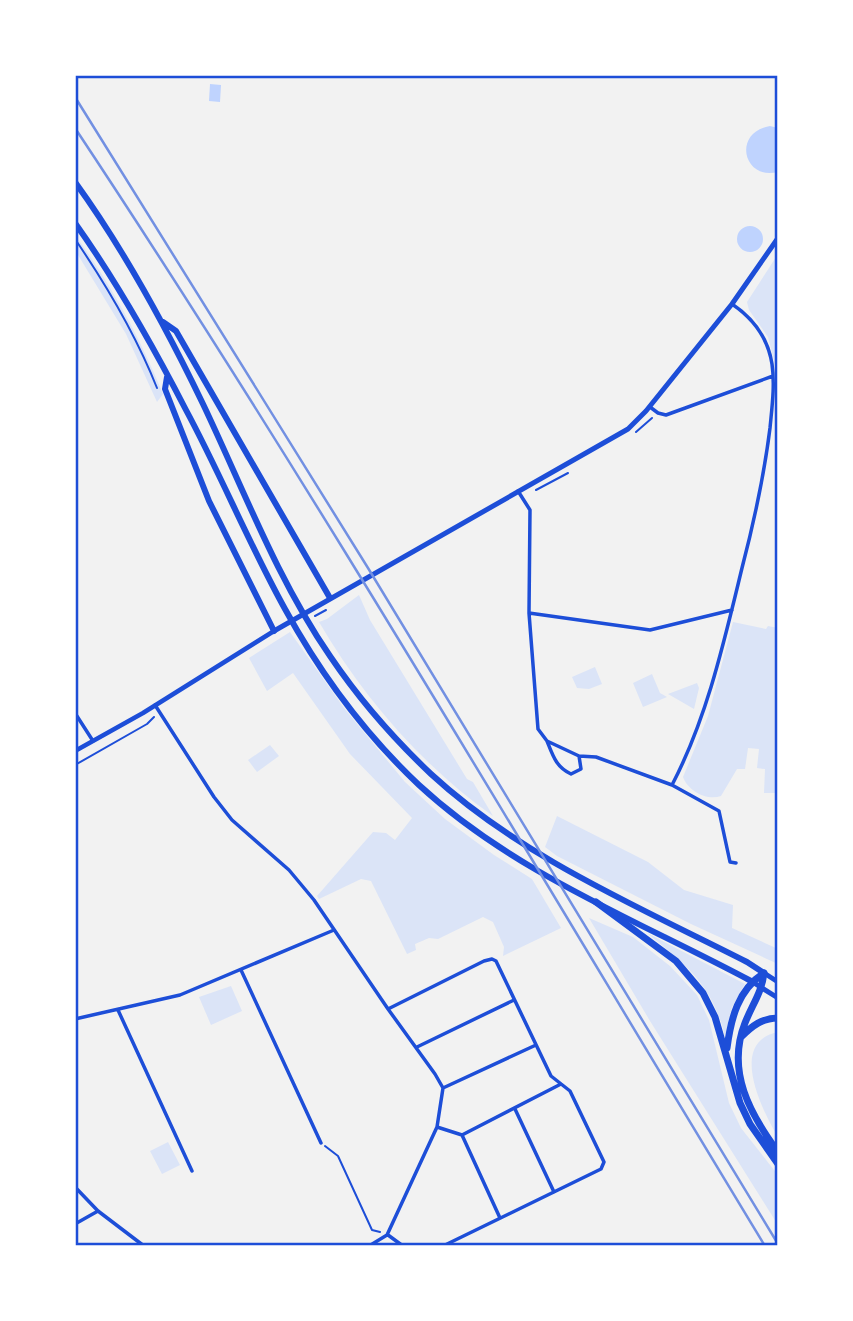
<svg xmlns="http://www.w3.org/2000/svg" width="853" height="1321" viewBox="0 0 853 1321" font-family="'Open Sans',sans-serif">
  <rect width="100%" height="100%" fill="#f2f2f2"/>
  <!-- green -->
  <path fill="#dbe4f7" d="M75 235C111 284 140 338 163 394L157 402 126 334 75 250Z
    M778 254V364H775L768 337 749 310 747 302Z
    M359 595 370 620 467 779 473 782 493 816C421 765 363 697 319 622L327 619Z
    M733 622 766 629 768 626 778 628V793H764L765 769 757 768 759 749 748 748 745 769H737L721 796C707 801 688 791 683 777L708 716Z
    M290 632 344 708 405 782 445 819 494 855 532 879 561 928 503 956 504 947 493 922 483 917 438 939 429 938 415 944 416 950 407 954 371 881 361 879 319 899 317 896 373 832 386 833 395 840 412 818 350 754 293 673 267 691 249 658Z
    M595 667 602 684 589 689 577 688 572 677Z
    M652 674 660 693 667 697 643 707 633 683Z
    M697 683 699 688 694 709 668 694Z
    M270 745 279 756 257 772 248 760Z
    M557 816 648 862 684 890 733 905 732 928 778 949V964L691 924 557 856 545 847Z
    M589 918 633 937 670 966 697 995 709 1020 729 1103 741 1128 778 1175V1225L650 1021Z
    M647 933 745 984 732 1007 725 1036C712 984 686 965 647 933Z
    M231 986 242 1011 211 1025 199 997Z
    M778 1032V1137C763 1112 727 1042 778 1032Z
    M168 1142 180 1165 162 1174 150 1151Z"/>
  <!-- water -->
  <path fill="#bfd3fe" d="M210 84 221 85 220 102 209 101Z
    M770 126 778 128V172C743 181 732 132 770 126Z
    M737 239a13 13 0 1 1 26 0a13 13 0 1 1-26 0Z"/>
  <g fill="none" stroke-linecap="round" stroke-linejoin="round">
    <!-- path -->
    <path stroke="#1d4ed8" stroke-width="2" d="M75 239C107 286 136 335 157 388
      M636 432 652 418
      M536 490 568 473
      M315 616 326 610
      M75 765 147 724 154 717
      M325 1146 338 1156 372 1230 380 1232"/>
    <!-- minor -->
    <path stroke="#1d4ed8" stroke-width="3.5" d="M650 407 658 413 666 415 773 376
      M518 491 530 510 529 613 538 729 547 741 579 756 596 757 672 785C707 718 724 642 742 568 754 522 764 476 770 428 772 407 775 385 772 364 768 338 754 319 732 304
      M529 613 650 630 732 610
      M155 705 214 797 232 820 289 870 314 900 388 1009 435 1074 443 1088 437 1127 387 1235 369 1246
      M75 713 93 741
      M547 741C553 756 556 767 571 774L581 769 579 756
      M672 785 719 811 730 862 736 863
      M241 970 321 1143
      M388 1009 484 961 492 959 496 961 551 1076 570 1091 604 1162 601 1169 443 1246
      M118 1010 192 1171
      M75 1019 180 995 334 930
      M417 1047 514 1000
      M443 1088 536 1045
      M515 1109 554 1192
      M437 1127 462 1135 561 1084
      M462 1135 500 1218
      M75 1187 98 1211 144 1246
      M75 1224 98 1211
      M388 1235 403 1246"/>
    <!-- tertiary -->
    <path stroke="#1d4ed8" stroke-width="4.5" d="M75 751 143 713 274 631"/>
    <!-- secondary -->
    <path stroke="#1d4ed8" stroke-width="5" d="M274 631 628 429 646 411 732 304 778 238"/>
    <!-- primary -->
    <path stroke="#1d4ed8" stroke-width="5" d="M764 973 778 982
      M751 981 778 998"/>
    <!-- trunk -->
    <path stroke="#1d4ed8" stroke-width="6" d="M75 182C125 251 166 327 203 404 243 488 277 579 330 656 359 699 393 738 431 774 521 857 639 907 747 962L764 973
      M75 223C117 282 153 346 186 410 221 475 249 544 285 609 320 673 366 735 419 785 514 873 639 921 751 981
      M163 322 176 331 330 598
      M167 377 165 389 209 501 274 631"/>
    <!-- motorway -->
    <path stroke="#1d4ed8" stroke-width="7" d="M596 902 676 961 703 993 715 1017 740 1103 750 1124 778 1164
      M764 973C762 992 752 1005 745 1023 726 1071 750 1114 778 1152
      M741 1037C752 1026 762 1018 778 1018
      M727 1048C731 1018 738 990 764 973"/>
    <!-- rail -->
    <path stroke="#7290e2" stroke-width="2.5" d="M75 97 368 568 778 1244
      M75 128C317 493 538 872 765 1246"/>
  </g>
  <!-- border -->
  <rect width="853" height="1321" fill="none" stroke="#ffffff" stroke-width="154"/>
  <rect x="77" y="77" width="699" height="1167" fill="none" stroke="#1d4ed8" stroke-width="2.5"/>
</svg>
